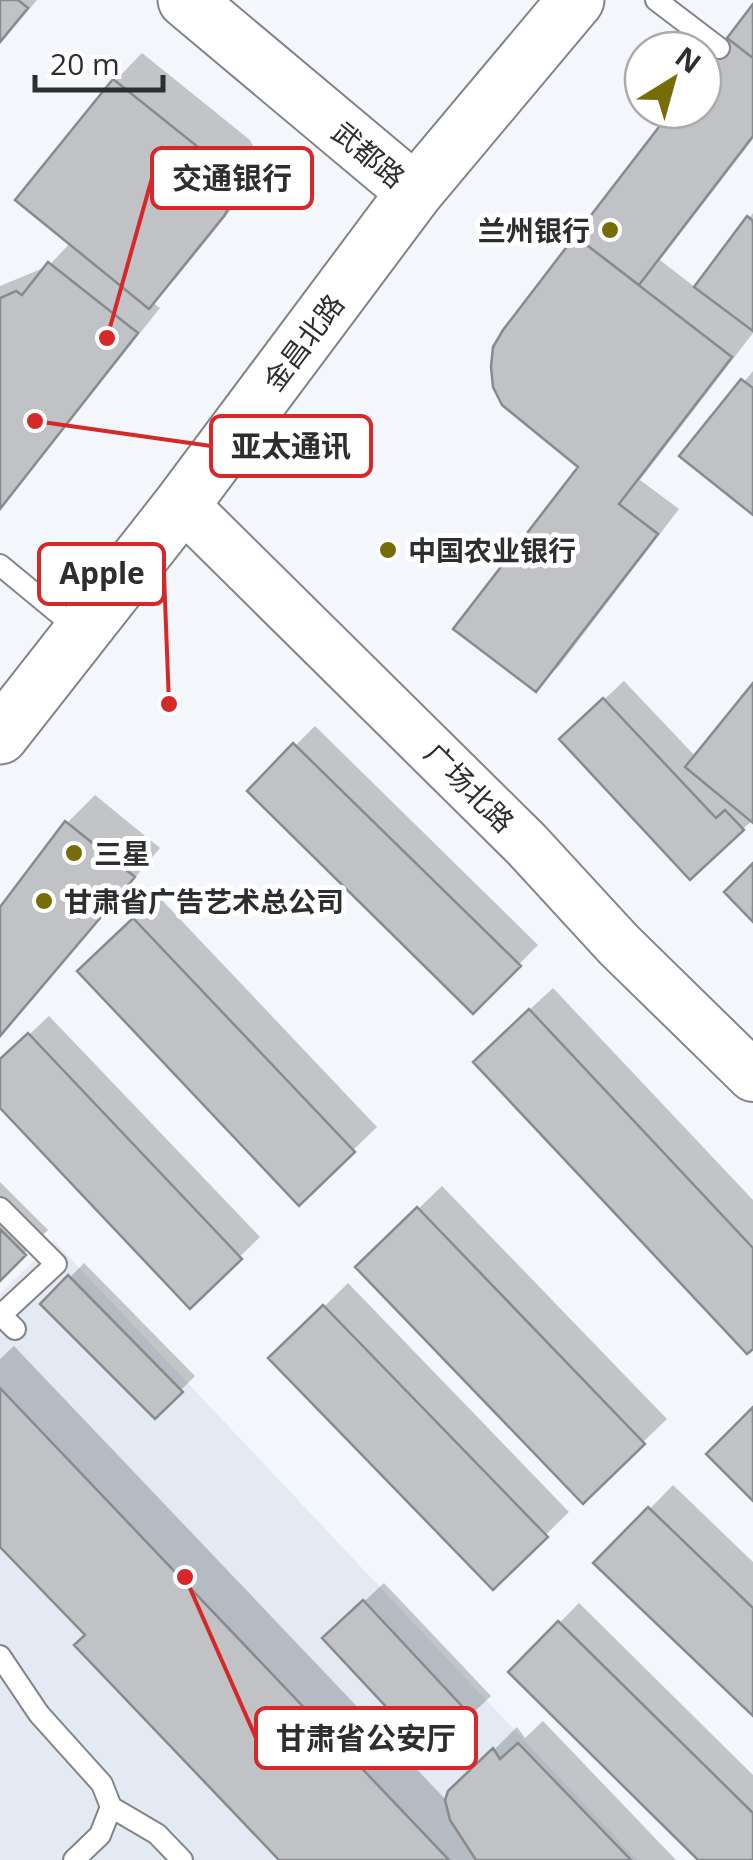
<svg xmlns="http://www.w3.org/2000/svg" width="753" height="1860" viewBox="0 0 753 1860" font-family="'Open Sans','Noto Sans SC',sans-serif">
  <rect width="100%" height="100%" fill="#f3f6fa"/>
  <!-- built -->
  <path fill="#e3eaf4" d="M54 1241 637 1860H0V1294Z"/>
  <!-- shadow -->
  <path fill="#0003" d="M0 0H37L0 44Z
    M753 9V139L660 260 696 288 753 213V333L640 480 679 509 559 666 536 689 581 466 505 331 675 110H703V74Z
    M142 53 250 140 263 164 251 185 176 278 152 302 160 308 0 509V286L41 269 44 271 71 242 115 81Z
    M753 371V512L683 456Z
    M624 681 696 757 753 687V820L690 876 582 720Z
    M315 726 538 945 473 1011 250 791Z
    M95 795 160 848 0 1038V911L67 823Z
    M158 896 377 1127 299 1202 103 948Z
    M553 988 753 1200V1345L499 1038Z
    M49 1016 260 1237 190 1305 0 1105V1062Z
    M0 1182 48 1230 0 1277Z
    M442 1186 667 1419 583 1500 358 1267Z
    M84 1263 195 1376 155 1416 44 1304Z
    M348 1283 569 1512 493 1586 272 1358Z
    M14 1346 447 1801 450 1793 517 1727 525 1738 543 1721 676 1860H282L88 1635 0 1543V1359Z
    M673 1485 753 1562V1713L597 1563Z
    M384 1583 491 1696 432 1752 345 1619Z
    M579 1603 753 1775V1860H701L511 1672Z"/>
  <!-- building -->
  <path fill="#c0c2c6" stroke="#888b8e" stroke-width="2.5" d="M0 0H18L28 8 0 42Z
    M753 4V58L727 38Z
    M727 38 753 58V136L639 285 575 236 672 110H703V69Z
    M113 79 223 167 237 193 224 216 149 309 15 200Z
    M747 216 753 221V331L694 287Z
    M575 236 732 357 619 504 658 534 536 692 453 629 578 467 502 405 493 387 491 367 493 347 503 330Z
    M48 262 138 333 0 509V298L16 291 22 295Z
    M741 379 753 388V515L679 456Z
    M753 683V823L685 767Z
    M603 698 716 818 725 810 744 830 690 880 559 739Z
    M293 743 521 966 473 1014 247 791Z
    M65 821 135 877 0 1036V907Z
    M753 863V922L724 892Z
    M133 918 355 1152 299 1206 77 971Z
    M529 1009 753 1248V1349L747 1354 473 1062Z
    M28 1033 242 1259 190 1309 0 1108V1059Z
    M417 1207 645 1444 583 1504 355 1267Z
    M0 1229 26 1255 0 1281Z
    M68 1275 183 1392 155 1419 40 1304Z
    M323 1305 548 1537 493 1590 268 1358Z
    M0 1388 449 1860H279L74 1645 85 1635 0 1547Z
    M753 1407V1501L706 1454Z
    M648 1507 753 1608V1716L593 1563Z
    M363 1600 473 1718 432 1756 322 1638Z
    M558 1621 753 1813V1860H698L508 1672Z
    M518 1743 631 1860H476L450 1820 445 1800 448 1791 493 1748 500 1759Z"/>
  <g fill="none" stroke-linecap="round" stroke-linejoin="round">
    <!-- service casing -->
    <g stroke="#828588" stroke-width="24">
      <path id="service" d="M656 0 719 48
        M0 565 80 631
        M0 1208 56 1264 1 1315 15 1329
        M0 1656 39 1714 102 1784 111 1807 100 1835 74 1860
        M111 1807 157 1834 182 1860"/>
    </g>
    <!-- tertiary casing -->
    <g stroke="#828588" stroke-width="54">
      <path id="tertiary" d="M182 504 526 844 619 945 753 1076"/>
    </g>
    <!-- secondary casing -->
    <g stroke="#828588" stroke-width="59">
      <path id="secondary" d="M186 0 415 192
        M0 736 182 504 415 192 576 0"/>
    </g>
    <!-- service -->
    <use href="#service" stroke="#fff" stroke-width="20"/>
    <!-- tertiary -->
    <use href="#tertiary" stroke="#fff" stroke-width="50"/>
    <!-- secondary -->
    <use href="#secondary" stroke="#fff" stroke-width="55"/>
  </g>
  <!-- markers -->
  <g fill="#766d09" stroke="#fff" stroke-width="4">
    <circle cx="610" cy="230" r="10"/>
    <circle cx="388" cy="550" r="10"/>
    <circle cx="74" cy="853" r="10"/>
    <circle cx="44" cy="901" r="10"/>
  </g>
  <g text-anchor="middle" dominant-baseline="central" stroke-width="10" stroke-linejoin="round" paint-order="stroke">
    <!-- street labels -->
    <g font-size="28" fill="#2d2e2f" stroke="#fff">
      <text transform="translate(369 154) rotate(40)">武都路</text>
      <text transform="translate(303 342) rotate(-53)">金昌北路</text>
      <text transform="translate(470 787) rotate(45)">广场北路</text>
    </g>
    <!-- poi labels -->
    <g font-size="28" font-weight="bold" fill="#2d2e2f" stroke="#fff" text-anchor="start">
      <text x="590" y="230" text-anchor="end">兰州银行</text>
      <text x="408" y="550">中国农业银行</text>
      <text x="94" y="853">三星</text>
      <text x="64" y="901">甘肃省广告艺术总公司</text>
    </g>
  </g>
  <!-- callouts -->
  <path fill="none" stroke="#d62828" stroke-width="4" d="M107 338L152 178M35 421L211 446M169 704L164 574M185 1577L256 1738"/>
  <g fill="#d62828" stroke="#fff" stroke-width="4">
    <circle cx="107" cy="338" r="10"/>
    <circle cx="35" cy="421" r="10"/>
    <circle cx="169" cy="704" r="10"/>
    <circle cx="185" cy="1577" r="10"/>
  </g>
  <g fill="#fff" stroke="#d62828" stroke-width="4">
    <rect x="152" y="148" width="160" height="60" rx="10"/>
    <rect x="211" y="416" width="160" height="60" rx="10"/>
    <rect x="39" y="544" width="125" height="60" rx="10"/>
    <rect x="256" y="1708" width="220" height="60" rx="10"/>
  </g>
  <g font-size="30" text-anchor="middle" font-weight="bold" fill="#2d2e2f">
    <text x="232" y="189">交通银行</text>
    <text x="291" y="457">亚太通讯</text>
    <text x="102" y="584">Apple</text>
    <text x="366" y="1749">甘肃省公安厅</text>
  </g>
  <!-- north arrow -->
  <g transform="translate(673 80) rotate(37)"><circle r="48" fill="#ffffff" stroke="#ababac" stroke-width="2.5"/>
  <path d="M0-8L18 38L0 25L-18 38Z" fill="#766d09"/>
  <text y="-15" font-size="28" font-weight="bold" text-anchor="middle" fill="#2d2e2f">N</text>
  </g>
  <!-- scale -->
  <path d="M35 75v15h128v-15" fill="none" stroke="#2d2e2f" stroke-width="5"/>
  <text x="50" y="75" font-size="30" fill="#2d2e2f" stroke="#ffffff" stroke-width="8" paint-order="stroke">20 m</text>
</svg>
